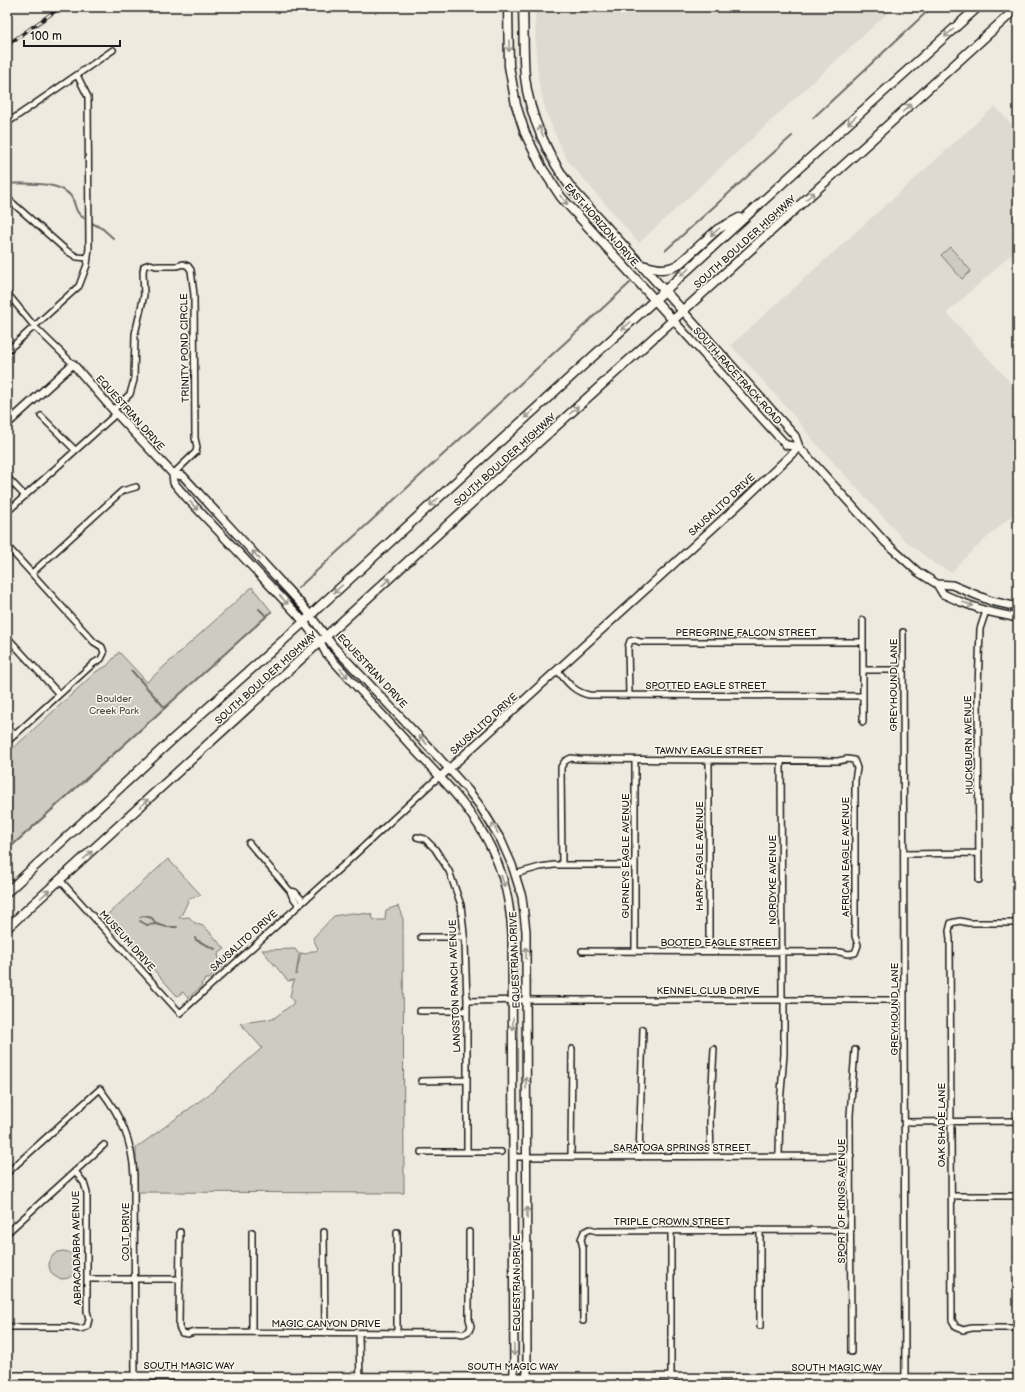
<svg xmlns="http://www.w3.org/2000/svg" width="1025" height="1392" viewBox="0 0 1025 1392" font-family="'Balsamiq Sans',sans-serif">
  <rect width="100%" height="100%" fill="#eeeadf"/>
  <filter id="ink" filterUnits="userSpaceOnUse"><feTurbulence type="fractalNoise" baseFrequency=".025" numOctaves="2"/><feDisplacementMap in="SourceGraphic" scale="8" xChannelSelector="R" yChannelSelector="G"/><feConvolveMatrix kernelMatrix="1 2 1 2 8 2 1 2 1" color-interpolation-filters="sRGB"/></filter>
  <g filter="url(#ink)">
    <!-- built -->
    <path fill="#dedad1" d="M535 7H894L639 243 567 160 556 136 546 112 539 84 536 55Z
      M995 106 1018 132V248L947 313 1018 391V510L959 563 952 573 935 564 903 539 813 440 795 417 731 345Z"/>
    <!-- green -->
    <path fill="#ceccc2" stroke="#75746f" d="M950 247 971 271 962 279 941 255Z
      M252 587 272 612 7 851V754L97 671 107 666 119 652 147 682Z
      M168 859 201 895 189 899 182 914 179 918 189 917 195 923 205 927 225 949 218 954 219 959 225 958 227 963 209 979H206L201 984 202 986 188 998 183 992 177 996 106 916Z
      M398 906 403 919 404 1193 136 1192V1148L212 1092 262 1048 240 1023 273 1019 294 1003 290 996 294 980 288 981 262 950 295 949 299 954 296 975 301 953 306 954 311 951H316L318 949 313 938 334 916 351 913 371 914 374 920H385L386 910Z
      M49 1265a14 14 0 1 1 28 0a14 14 0 1 1-28 0Z"/>
    <g fill="none" stroke-linecap="round" stroke-linejoin="round">
      <!-- stream -->
      <path stroke="#6f6d69" stroke-width="2" d="M813 118 932 7
        M7 183C26 185 56 180 70 195 77 203 73 212 84 218
        M90 222 103 229 113 238
        M666 250 792 136
        M298 588 630 283
        M259 609 266 616
        M131 671H132L165 708
        M7 850 271 612
        M140 917 144 916 152 918 156 924
        M140 921 147 925 156 924 167 927H177
        M195 938 196 940 215 949"/>
      <!-- street casing -->
      <g stroke="#1c1c1c" stroke-width="8">
        <path id="street" d="M7 123 113 50
          M7 198 67 251 77 257 88 258
          M7 293 34 326 73 364
          M7 351 79 286 87 265 89 248 88 97 77 75
          M113 410 130 394 134 380 135 334 144 295 143 272 144 266 150 264 156 266H177L183 264 188 266 191 270 194 295 195 438 197 447 196 452 173 474
          M41 416 75 450
          M7 477 25 496
          M7 512 116 414
          M7 546 94 642 102 647 104 653 101 659 94 663 7 742
          M32 573 122 491 136 487
          M863 620V722
          M903 632 905 1385
          M7 637 59 694
          M863 670H903
          M558 671C567 682 574 692 589 695L863 696
          M629 695 628 647 630 641 635 640 640 642H863
          M7 726 15 735
          M635 760V951
          M709 760V951
          M781 760 782 1000
          M417 837 425 839 435 849 449 871 461 905 465 944 467 1001V1152
          M249 843 290 891 295 892 303 901
          M904 854 979 853
          M562 865 561 767 565 761 571 758 579 759 838 761 847 759 854 760 857 768 855 780V936L858 945 855 953 848 954 840 952 582 951
          M515 874 540 867 554 865H635
          M60 880 180 1013 348 861 433 782 440 777
          M979 880 978 688 980 629 986 611
          M290 891 292 896 299 905
          M1018 923H969L960 921 951 923 949 931 950 939 952 1320 956 1327 963 1330 972 1328H1018
          M421 937H464
          M467 1001 533 1000H904
          M420 1011H467
          M421 1081 467 1080
          M904 1122 1018 1121
          M421 1152H501
          M711 1156 710 1120 714 1049
          M779 1156 780 1104 784 1054V1000
          M513 1157 851 1156
          M571 1157 572 1049
          M639 1157 643 1029
          M7 1173 100 1089C121 1116 132 1140 134 1175L135 1385
          M952 1196H1018
          M760 1230V1326
          M671 1231V1385
          M180 1232 179 1327 182 1333 188 1334 194 1332 457 1333 463 1334 469 1331 471 1326 469 1319V1232
          M252 1232V1332
          M324 1232 325 1333
          M397 1232V1333
          M7 1233 104 1145
          M87 1279H180
          M583 1321V1248L581 1239 584 1232 590 1229 597 1231 851 1230
          M7 1327H69L80 1329 87 1327 89 1319 87 1311V1193L84 1183 75 1171
          M359 1333 360 1385
          M851 1352 850 1115 855 1050"/>
      </g>
      <!-- secondary casing -->
      <g stroke="#1c1c1c" stroke-width="10">
        <path id="secondary" d="M683 311 795 436 799 447 885 542 918 572 937 584 943 594 961 602 986 611 1018 618
          M673 320 786 445 799 447
          M7 424 73 364 113 410 173 474 174 483 186 497 297 614 320 642 326 653C354 684 382 714 410 745 434 771 461 797 480 828 500 859 510 897 512 934L514 1385
          M173 474 183 476 303 606 334 647 440 759 468 790 480 806 501 840 512 865 522 897 526 931 527 1385
          M937 584 952 585 991 601 1018 607
          M440 777 745 499 799 447
          M7 1376 1018 1378"/>
      </g>
      <!-- primary casing -->
      <g stroke="#1c1c1c" stroke-width="11">
        <path id="primary" d="M508 7 509 66 516 105 525 133 542 168 561 197 673 320
          M523 7C524 30 523 54 525 77 529 115 549 159 572 189L683 311
          M642 265C657 269 665 272 679 264L718 229 739 218
          M7 892 173 739 304 622 318 608 799 168 978 7
          M7 928 499 478 1018 7"/>
      </g>
      <!-- street -->
      <use href="#street" stroke="#fbf7ec" stroke-width="5"/>
      <!-- secondary -->
      <use href="#secondary" stroke="#fbf7ec" stroke-width="7"/>
      <!-- primary -->
      <use href="#primary" stroke="#fbf7ec" stroke-width="8"/>
      <!-- rail casing -->
      <g stroke="#1c1c1c" stroke-width="3.5">
        <path id="rail" d="M7 45 61 7"/>
      </g>
      <!-- rail -->
      <use href="#rail" stroke="#fbf7ec" stroke-width="2" stroke-dasharray="6" stroke-linecap="butt"/>
    </g>
    <!-- one-way arrows -->
    <defs><path id="oneway-shaft" d="M-6 0H5M1.5-3L5.5 0L1.5 3" fill="none" stroke-width="1.6" stroke-linecap="round" stroke-linejoin="round"/></defs>
    <g stroke="#97948e">
      <use href="#oneway-shaft" transform="translate(949 33) rotate(138)"/>
      <use href="#oneway-shaft" transform="translate(509 46) rotate(90)"/>
      <use href="#oneway-shaft" transform="translate(907 108) rotate(-42)"/>
      <use href="#oneway-shaft" transform="translate(852 120) rotate(138)"/>
      <use href="#oneway-shaft" transform="translate(541 131) rotate(-113)"/>
      <use href="#oneway-shaft" transform="translate(810 196) rotate(-42)"/>
      <use href="#oneway-shaft" transform="translate(564 200) rotate(49)"/>
      <use href="#oneway-shaft" transform="translate(715 232) rotate(140)"/>
      <use href="#oneway-shaft" transform="translate(685 272) rotate(138)"/>
      <use href="#oneway-shaft" transform="translate(626 326) rotate(138)"/>
      <use href="#oneway-shaft" transform="translate(574 410) rotate(-42)"/>
      <use href="#oneway-shaft" transform="translate(529 414) rotate(138)"/>
      <use href="#oneway-shaft" transform="translate(434 502) rotate(138)"/>
      <use href="#oneway-shaft" transform="translate(194 506) rotate(47)"/>
      <use href="#oneway-shaft" transform="translate(256 555) rotate(-133)"/>
      <use href="#oneway-shaft" transform="translate(386 582) rotate(-43)"/>
      <use href="#oneway-shaft" transform="translate(338 589) rotate(138)"/>
      <use href="#oneway-shaft" transform="translate(284 600) rotate(46)"/>
      <use href="#oneway-shaft" transform="translate(968 604) rotate(19)"/>
      <use href="#oneway-shaft" transform="translate(344 673) rotate(48)"/>
      <use href="#oneway-shaft" transform="translate(423 740) rotate(-133)"/>
      <use href="#oneway-shaft" transform="translate(144 803) rotate(-43)"/>
      <use href="#oneway-shaft" transform="translate(495 828) rotate(-119)"/>
      <use href="#oneway-shaft" transform="translate(88 855) rotate(-43)"/>
      <use href="#oneway-shaft" transform="translate(503 881) rotate(72)"/>
      <use href="#oneway-shaft" transform="translate(45 894) rotate(-42)"/>
      <use href="#oneway-shaft" transform="translate(526 953) rotate(-90)"/>
      <use href="#oneway-shaft" transform="translate(513 1024) rotate(90)"/>
      <use href="#oneway-shaft" transform="translate(526 1083) rotate(-90)"/>
      <use href="#oneway-shaft" transform="translate(527 1213) rotate(-90)"/>
      <use href="#oneway-shaft" transform="translate(514 1350) rotate(90)"/>
    </g>
  </g>
  <g text-anchor="middle" dominant-baseline="central" stroke-width="3" stroke-linejoin="round" paint-order="stroke">
    <!-- street labels -->
    <g font-size="10" fill="#1c1c1c" stroke="#fbf7ec">
      <text transform="translate(601 225) rotate(49)">EAST HORIZON DRIVE</text>
      <text transform="translate(745 242) rotate(-42)">SOUTH BOULDER HIGHWAY</text>
      <text transform="translate(185 348) rotate(-91)">TRINITY POND CIRCLE</text>
      <text transform="translate(737 376) rotate(48)">SOUTH RACETRACK ROAD</text>
      <text transform="translate(130 413) rotate(48)">EQUESTRIAN DRIVE</text>
      <text transform="translate(505 460) rotate(-42)">SOUTH BOULDER HIGHWAY</text>
      <text transform="translate(722 505) rotate(-43)">SAUSALITO DRIVE</text>
      <text x="746" y="633">PEREGRINE FALCON STREET</text>
      <text transform="translate(372 671) rotate(47)">EQUESTRIAN DRIVE</text>
      <text transform="translate(266 678) rotate(-42)">SOUTH BOULDER HIGHWAY</text>
      <text transform="translate(894 685) rotate(-90)">GREYHOUND LANE</text>
      <text x="706" y="686">SPOTTED EAGLE STREET</text>
      <text transform="translate(484 724) rotate(-42)">SAUSALITO DRIVE</text>
      <text transform="translate(969 745) rotate(-91)">HUCKBURN AVENUE</text>
      <text x="709" y="751">TAWNY EAGLE STREET</text>
      <text transform="translate(626 856) rotate(-90)">GURNEYS EAGLE AVENUE</text>
      <text transform="translate(700 856) rotate(-90)">HARPY EAGLE AVENUE</text>
      <text transform="translate(846 857) rotate(-90)">AFRICAN EAGLE AVENUE</text>
      <text transform="translate(773 880) rotate(-90)">NORDYKE AVENUE</text>
      <text transform="translate(127 941) rotate(48)">MUSEUM DRIVE</text>
      <text transform="translate(244 941) rotate(-42)">SAUSALITO DRIVE</text>
      <text x="719" y="943">BOOTED EAGLE STREET</text>
      <text transform="translate(515 960) rotate(-92)">EQUESTRIAN DRIVE</text>
      <text transform="translate(455 986) rotate(-92)">LANGSTON RANCH AVENUE</text>
      <text x="708" y="991">KENNEL CLUB DRIVE</text>
      <text transform="translate(895 1009) rotate(-90)">GREYHOUND LANE</text>
      <text transform="translate(942 1125) rotate(-90)">OAK SHADE LANE</text>
      <text x="682" y="1148">SARATOGA SPRINGS STREET</text>
      <text transform="translate(842 1201) rotate(-90)">SPORT OF KINGS AVENUE</text>
      <text x="672" y="1222">TRIPLE CROWN STREET</text>
      <text transform="translate(126 1232) rotate(-90)">COLT DRIVE</text>
      <text transform="translate(77 1248) rotate(-91)">ABRACADABRA AVENUE</text>
      <text transform="translate(517 1283) rotate(-90)">EQUESTRIAN DRIVE</text>
      <text x="326" y="1324">MAGIC CANYON DRIVE</text>
      <text x="189" y="1366">SOUTH MAGIC WAY</text>
      <text x="513" y="1367">SOUTH MAGIC WAY</text>
      <text x="837" y="1368">SOUTH MAGIC WAY</text>
    </g>
    <!-- park labels -->
    <g font-size="10" fill="#51514e" stroke="#fbf7ec">
      <text x="114" y="699">Boulder<tspan x="114" dy="12">Creek Park</tspan></text>
    </g>
  </g>
  <!-- margin -->
  <rect width="1025" height="1392" fill="none" stroke="#fbf7ec" stroke-width="24"/>
  <rect x="12" y="12" width="1001" height="1368" fill="none" stroke="#1c1c1c" stroke-width="1.5" filter="url(#ink)"/>
  <!-- scale -->
  <path d="M24 40v6h96v-6" fill="none" stroke="#1c1c1c" stroke-width="2"/>
  <text x="30" y="40" font-size="12" fill="#1c1c1c" stroke="#fbf7ec" stroke-width="3" paint-order="stroke">100 m</text>
</svg>
